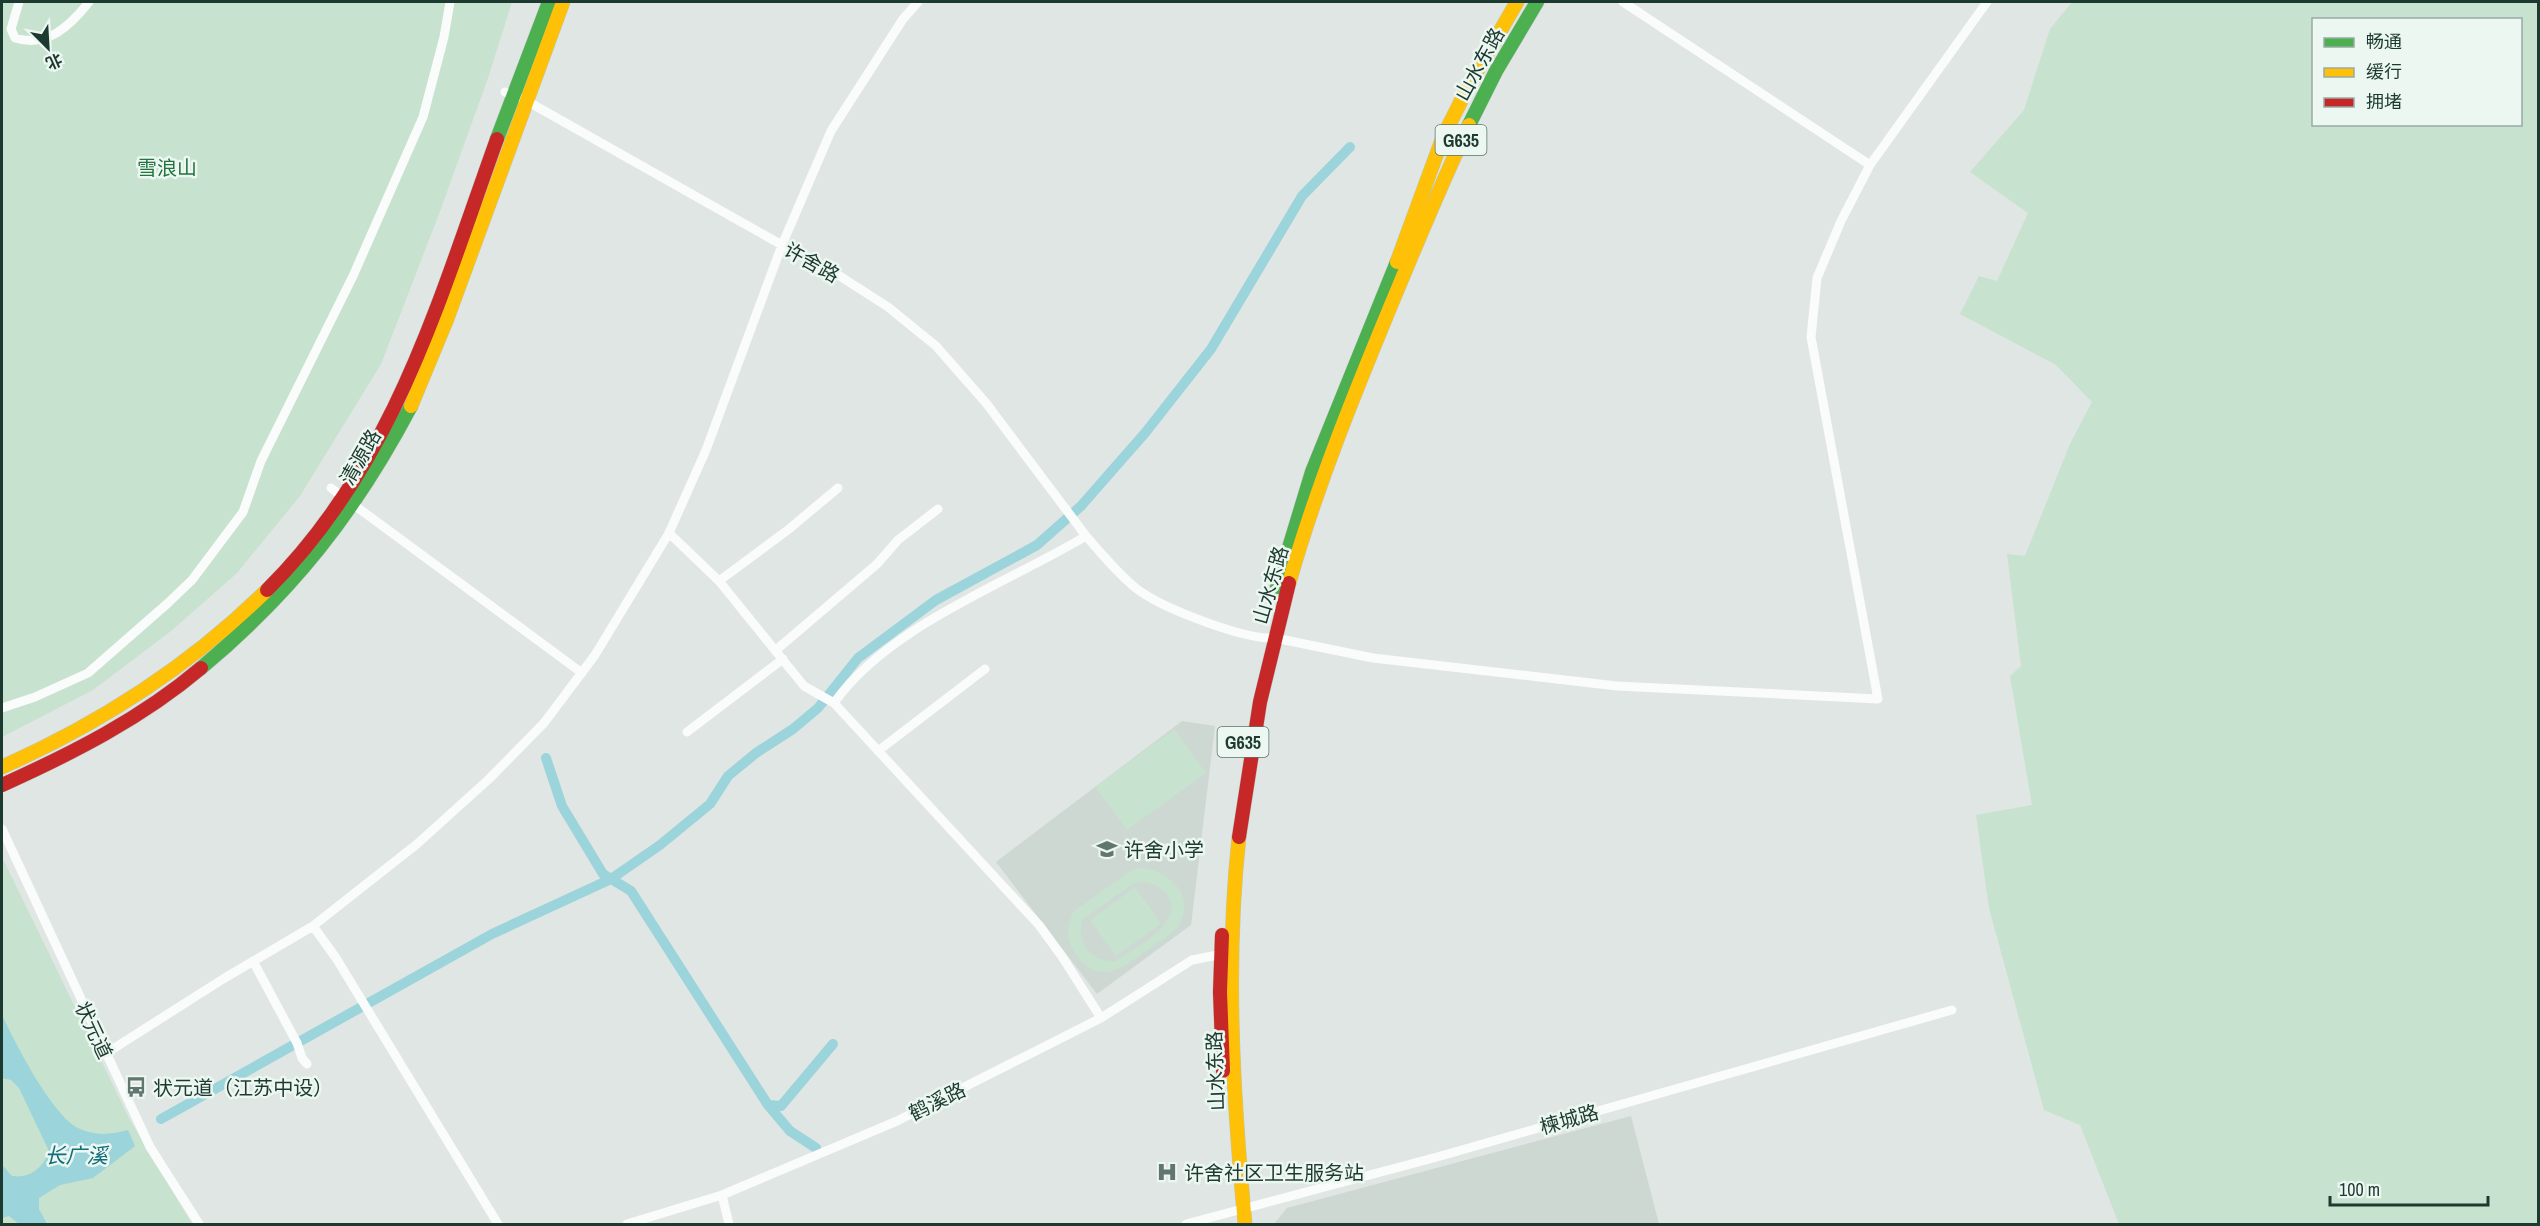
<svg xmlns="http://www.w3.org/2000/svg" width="2540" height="1226" viewBox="0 0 2540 1226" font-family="'Archivo Narrow','Noto Sans SC',sans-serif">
  <rect width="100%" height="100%" fill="#e0e6e3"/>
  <!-- built -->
  <path fill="#cdd8d3" d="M1182 721 1215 726 1191 925 1097 994 996 862Z
    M1631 1116 1659 1224H1274L1287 1208Z"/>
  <!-- green -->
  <path fill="#c7e2ce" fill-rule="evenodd" d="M2 2H512L488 78 439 214 381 364 300 496 237 573 171 631 93 690 2 737Z
    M2072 2H2538V1224H2119L2080 1125 2044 1110 1989 908 1976 815 2032 805 2010 676 2021 666 2007 554 2025 556 2070 444 2092 402 2056 365 1960 314 1979 276 1997 281 2028 213 1970 172 2024 110 2050 29ZM2314 20H2520V124H2314Z
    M1174 729 1206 773 1127 830 1095 787Z
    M2 857 130 1120 192 1224H2Z
    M1140 867C1166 871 1193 890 1182 919 1177 932 1162 940 1152 947 1126 965 1100 990 1075 953 1065 938 1066 927 1074 911L1129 872ZM1142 882C1154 884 1163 886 1169 898 1182 925 1134 948 1116 961 1091 963 1075 941 1083 919L1133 884Z
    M1135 887 1161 924 1116 956 1090 920Z"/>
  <!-- water -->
  <path fill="#9bd4da" d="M2 1015C15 1043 52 1115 78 1128 95 1136 110 1135 128 1130L135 1146 93 1178 60 1185 39 1198V1209L47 1224H19L9 1216 2 1218V1165L12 1176C30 1179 44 1167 49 1151L19 1088 11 1080 2 1078Z"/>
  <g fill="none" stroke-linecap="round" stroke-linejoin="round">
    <!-- canal -->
    <path stroke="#9bd4da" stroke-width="10" d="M546 758 562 806 603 874 631 891 768 1105 781 1106 833 1044
      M768 1105 790 1131 816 1148
      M161 1119 492 934 611 879 660 845 710 804 728 776 756 753 793 729 818 708 858 658 936 600 1037 545 1081 506 1145 433 1211 349 1302 196 1350 147"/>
    <!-- fast casing -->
    <g stroke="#bbc6c1" stroke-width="15">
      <path id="fast" d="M1469 125 1496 71 1537 2
        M497 139 549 2
        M1277 587 1312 472 1397 262
        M201 668C293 591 355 512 411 406"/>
    </g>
    <!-- slow casing -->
    <g stroke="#bbc6c1" stroke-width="15">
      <path id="slow" d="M1397 262 1443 137 1470 83 1517 2
        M411 406 447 319 563 2
        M1289 583C1316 488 1353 397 1391 305 1416 245 1441 184 1469 125
        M2 767C101 723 190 666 267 590
        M1239 837C1225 965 1233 1096 1245 1224"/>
    </g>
    <!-- jam casing -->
    <g stroke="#bbc6c1" stroke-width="15">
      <path id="jam" d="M267 590C394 464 438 303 497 139
        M2 785C73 753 142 718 201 668
        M1239 837 1260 702 1289 583
        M1222 935 1220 992 1223 1071"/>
    </g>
    <!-- street -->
    <path stroke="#fafbfb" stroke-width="9" d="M19 2 11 29 15 38C47 48 70 26 89 2
      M1623 2 1870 165
      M505 92 525 100 782 245 832 271 888 307 936 346 986 403 1086 536C1101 553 1118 574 1137 589 1162 608 1244 640 1275 638L1373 658 1617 686 1878 699 1811 337 1817 278 1841 221 1870 165 1987 2
      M331 488 582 673
      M669 533 719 581 804 686 834 703 1039 925 1063 958 1101 1018
      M719 581 789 529 838 488
      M776 650 877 564 898 540 938 509
      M834 703C888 626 1006 584 1086 536
      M2 708 35 697 88 673 168 603 192 580 243 512 261 461 353 276 423 117 444 37 450 2
      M687 732 783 659
      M878 751 985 669
      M2 829 150 1147 199 1224
      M313 926 336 958 498 1224
      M253 961 297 1043 302 1058 307 1064
      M105 1054 223 979 313 926 417 844 489 779 544 723 595 655 669 533 706 450 782 245 831 131 903 19 918 2
      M722 1195 729 1224
      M627 1224 722 1195 897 1121 1101 1018 1192 960 1223 954
      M1186 1224 1437 1157 1952 1010"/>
    <!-- fast -->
    <use href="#fast" stroke="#4caf50" stroke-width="14"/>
    <!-- slow -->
    <use href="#slow" stroke="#ffc107" stroke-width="14"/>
    <!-- jam -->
    <use href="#jam" stroke="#c62828" stroke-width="14"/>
  </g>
  <!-- icons -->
  <defs>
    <g id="school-bare" transform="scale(1.62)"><path d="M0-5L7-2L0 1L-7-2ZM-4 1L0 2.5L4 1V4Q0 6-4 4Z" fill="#61766f" stroke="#ecf7f1" stroke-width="2.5" paint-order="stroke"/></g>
    <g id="bus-bare" transform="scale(1.62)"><path d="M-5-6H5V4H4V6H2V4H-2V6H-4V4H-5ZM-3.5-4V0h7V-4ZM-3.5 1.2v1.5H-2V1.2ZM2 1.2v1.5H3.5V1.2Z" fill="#61766f" stroke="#ecf7f1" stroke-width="2.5" paint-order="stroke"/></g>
    <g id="hospital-bare" transform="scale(1.62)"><path d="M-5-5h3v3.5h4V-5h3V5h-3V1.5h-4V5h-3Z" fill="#61766f" stroke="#ecf7f1" stroke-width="2.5" paint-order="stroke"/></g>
  </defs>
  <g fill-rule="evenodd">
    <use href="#school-bare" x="1107" y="849"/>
    <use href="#bus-bare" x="136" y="1087"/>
    <use href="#hospital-bare" x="1167" y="1172"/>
  </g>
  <g text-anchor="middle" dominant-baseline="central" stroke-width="5" stroke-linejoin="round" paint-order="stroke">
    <!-- shield labels -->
    <g fill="#ecf7f1" stroke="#5b736b" stroke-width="1.5">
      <rect x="1435.5" y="125" width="51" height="30" rx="4.5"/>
      <rect x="1217.5" y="727" width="51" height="30" rx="4.5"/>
    </g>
    <g font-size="18" font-weight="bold" fill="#1d3a31">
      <text x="1461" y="140">G635</text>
      <text x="1243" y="742">G635</text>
    </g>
    <!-- street labels -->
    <g font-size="20" fill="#1d3a31" stroke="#ecf7f1">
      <text transform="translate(1479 64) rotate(-61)">山水东路</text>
      <text transform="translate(812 262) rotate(29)">许舍路</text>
      <text transform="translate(360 457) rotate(-60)">清源路</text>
      <text transform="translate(1270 585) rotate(-74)">山水东路</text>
      <text transform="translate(94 1030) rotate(65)">状元道</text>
      <text transform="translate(1215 1071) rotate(-92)">山水东路</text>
      <text transform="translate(937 1101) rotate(-26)">鹤溪路</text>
      <text transform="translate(1569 1119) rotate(-16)">楝城路</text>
    </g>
    <!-- park labels -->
    <g font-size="20" fill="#24743f" stroke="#ecf7f1">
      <text x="167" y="167">雪浪山</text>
    </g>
    <!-- poi labels -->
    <g font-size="20" fill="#1d3a31" stroke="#ecf7f1" text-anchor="start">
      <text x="1124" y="849">许舍小学</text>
      <text x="153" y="1087">状元道（江苏中设）</text>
      <text x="1184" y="1172">许舍社区卫生服务站</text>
    </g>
    <!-- water labels -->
    <g font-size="21" font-style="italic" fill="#136e7b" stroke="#ecf7f1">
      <text x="76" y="1155">长广溪</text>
    </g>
  </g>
  <!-- border -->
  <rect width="2540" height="1226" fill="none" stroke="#1d3a31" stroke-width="6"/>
  <!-- legend -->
  <rect x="2312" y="18" width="210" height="108" fill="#ecf7f1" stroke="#99aba4" stroke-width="1.5"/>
  <rect x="2324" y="38" width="30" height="9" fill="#4caf50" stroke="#99aba4" stroke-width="1.5"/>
  <text x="2366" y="48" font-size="18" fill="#1d3a31">畅通</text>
  <rect x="2324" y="68" width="30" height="9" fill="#ffc107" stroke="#99aba4" stroke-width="1.5"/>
  <text x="2366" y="78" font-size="18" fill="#1d3a31">缓行</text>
  <rect x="2324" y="98" width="30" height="9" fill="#c62828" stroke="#99aba4" stroke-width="1.5"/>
  <text x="2366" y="108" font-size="18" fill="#1d3a31">拥堵</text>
  <!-- north arrow -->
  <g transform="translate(48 48) rotate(156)" stroke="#ecf7f1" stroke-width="4.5" paint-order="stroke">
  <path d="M0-4.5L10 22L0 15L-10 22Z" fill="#1d3a31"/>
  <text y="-9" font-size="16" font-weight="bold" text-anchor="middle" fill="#1d3a31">北</text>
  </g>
  <!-- scale -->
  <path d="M2330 1196v9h158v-9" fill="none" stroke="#1d3a31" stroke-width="3"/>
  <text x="2339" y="1196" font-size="18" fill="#1d3a31" stroke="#ecf7f1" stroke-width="4.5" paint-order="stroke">100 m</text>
</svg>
